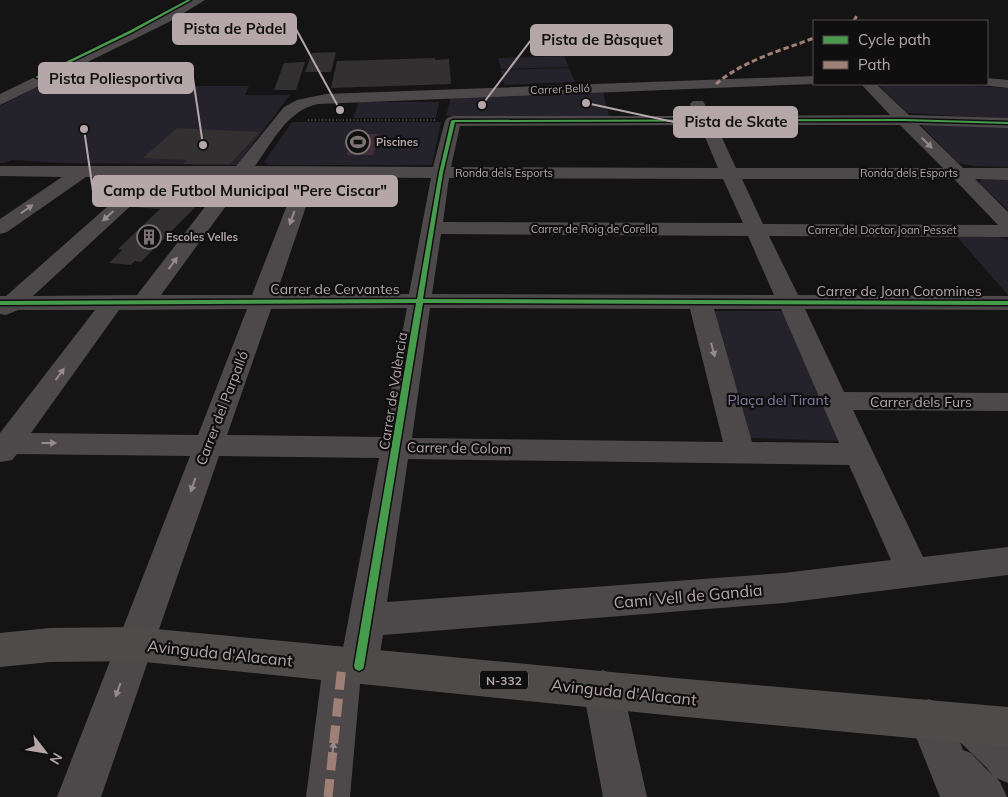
<svg xmlns="http://www.w3.org/2000/svg" width="1008" height="797" viewBox="0 0 1008 797" font-family="Mulish,sans-serif">
  <rect width="100%" height="100%" fill="#151414"/>
  <!-- green -->
  <path fill="#24222a" d="M564 56 569 67 501 69 498 58Z
    M569 68 575 82 504 85 501 70Z
    M59 75 190 83 187 86H249L245 95H290L237 165 62 163 11 160 5 163H0V106Z
    M877 84H943L1008 88V119L908 113Z
    M603 91 609 116H446L451 97Z
    M359 102H439L436 118H353Z
    M292 122H441L432 165H270L264 162Z
    M926 124 1008 127V167L973 166 958 163 922 126Z
    M982 179 1008 180V210L979 183Z
    M957 237H998L1008 240V295Z
    M712 311H782L838 441 750 438Z"/>
  <!-- water -->
  <path fill="#412f37" d="M354 134H379L373 155H347Z"/>
  <!-- building -->
  <path fill="#323030" d="M336 52 331 72H305L312 53Z
    M435 58V60L449 59 451 84 331 88 337 61Z
    M305 62 296 90H274L284 63Z
    M177 128 260 132 230 164H183L187 160 143 158Z
    M166 179H216L213 182 219 183 141 262 135 261 131 265 109 263 122 250 118 249 160 209 134 207Z"/>
  <g fill="none" stroke-linecap="round" stroke-linejoin="round">
    <!-- path -->
    <path stroke="#4f4a4b" stroke-width="2" stroke-dasharray="1 2.5" stroke-linecap="butt" d="M308 120H435"/>
    <!-- minor -->
    <path fill="#4d494a" fill-rule="evenodd" d="M191 0H205L169 22 0 105V94L161 16Z
      M814 76V84H816H814L318 104C287 110 272 143 255 166L433 167 445 121 447 118 453 116H695L690 104 693 101H703L711 116 890 115 861 84H876L909 115 1008 118V128L919 125 963 168H1008V180L975 179 1008 212V237L769 236 798 295 1008 296V310L805 309 844 392 1008 393V411L853 410 923 557 1008 547V575L784 603 383 635 378 666 373 679 360 684 350 797H306L323 665 328 652 343 648 379 458 219 456 101 797H57L190 456 17 454 12 460 0 462V433L95 310H18L6 315 0 314V296H6L141 177H86L7 232 0 234V219L62 177 0 176V166H236L284 107 297 100 326 94ZM700 125 718 168 451 167 460 126ZM716 125H900L943 168H736ZM162 177H228L137 295 33 296ZM247 177H298L252 295H161ZM316 177 431 178 409 294 276 295ZM449 178 723 179 743 223 443 222ZM742 179H954L998 225 763 224ZM441 234 748 236 774 295 432 294ZM407 308 382 437 227 435 271 309ZM430 308 690 309 723 442 412 438ZM247 309 198 435 31 433 119 310ZM714 309H781L839 443 752 442ZM408 459 849 465 891 560 784 573 387 602Z
      M987 78 1008 80V88L982 85 981 84H987Z
      M603 670 617 676 623 689 647 797H603L583 689 589 676Z
      M929 699 943 705 951 721 956 710 970 704 984 710 1008 730V783L996 778 1000 782 1007 797H940L909 719 915 705ZM960 742 986 767 992 775 971 753 963 750Z"/>
    <!-- highway -->
    <path fill="#4f4b4b" fill-rule="evenodd" d="M135 627 675 678 1008 707V747L675 716 135 661 50 662 0 667V633L50 628Z"/>
    <!-- quiet-far1 -->
    <path stroke="#9e8076" stroke-width="3" stroke-dasharray="5.5 3" stroke-linecap="butt" d="M854 21 857 15
      M716 84C744 60 780 51 814 38"/>
    <!-- quiet -->
    <path stroke="#9e8076" stroke-width="9" stroke-dasharray="18 9" stroke-linecap="butt" d="M328 797 342 665"/>
    <!-- cycleway casing -->
    <g stroke="#100f0f" stroke-width="3">
      <path id="cycleway" d="M187 0H191L131 33 38 78 35 77 129 31Z
        M904 119 1008 122V124L904 121 455 122 443 173 423 299 1008 301V305L423 303 364 666 363 669 359 671 355 669 354 666 416 303 0 305V301L417 299 439 173 451 121 453 120Z"/>
    </g>
    <!-- cycleway -->
    <use href="#cycleway" fill="#469c4c" fill-rule="evenodd"/>
  </g>
  <!-- one-way arrows -->
  <defs><path id="oneway-solid" d="M-6-.8H1V-3.2L6.5 0L1 3.2V.8H-6Z" transform="scale(1.25)"/></defs>
  <g fill="#968a8c">
    <use href="#oneway-solid" transform="translate(927 143) rotate(45)"/>
    <use href="#oneway-solid" transform="translate(27 209) rotate(-35)"/>
    <use href="#oneway-solid" transform="translate(108 216) rotate(138)"/>
    <use href="#oneway-solid" transform="translate(292 218) rotate(110)"/>
    <use href="#oneway-solid" transform="translate(173 263) rotate(-54)"/>
    <use href="#oneway-solid" transform="translate(713 350) rotate(75)"/>
    <use href="#oneway-solid" transform="translate(60 374) rotate(-54)"/>
    <use href="#oneway-solid" transform="translate(49 443)"/>
    <use href="#oneway-solid" transform="translate(193 485) rotate(110)"/>
    <use href="#oneway-solid" transform="translate(118 690) rotate(110)"/>
    <use href="#oneway-solid" transform="translate(333 749) rotate(-84)"/>
  </g>
  <!-- icons -->
  <defs>
    <g id="stadium-ring" transform="scale(1.25)"><circle r="9.5" fill="#100f0f" stroke="#7d7375" stroke-width="1.5"/><path d="M0-5a6.5 5 0 1 0 0 10a6.5 5 0 1 0 0-10ZM-3.5-1.8h7v3.6h-7Z" fill="#7d7375"/></g>
    <g id="building-ring" transform="scale(1.25)"><circle r="9.5" fill="#100f0f" stroke="#7d7375" stroke-width="1.5"/><path d="M-4-6H4V6H1V3H-1V6H-4ZM-2.5-4.3h1.7v1.8h-1.7ZM.8-4.3h1.7v1.8H.8ZM-2.5-1h1.7V.8h-1.7ZM.8-1h1.7V.8H.8Z" fill="#7d7375"/></g>
  </defs>
  <g fill-rule="evenodd">
    <use href="#stadium-ring" x="358" y="142"/>
    <use href="#building-ring" x="149" y="237"/>
  </g>
  <g text-anchor="middle" dominant-baseline="central" stroke-width="4.5" stroke-linejoin="round" paint-order="stroke">
    <!-- far-street labels -->
    <g font-size="11" fill="#b5a6a9" stroke="#100f0f">
      <text transform="translate(560 89) rotate(-2)">Carrer Belló</text>
      <text x="504" y="173">Ronda dels Esports</text>
      <text x="909" y="173">Ronda dels Esports</text>
      <text x="594" y="229">Carrer de Roig de Corella</text>
      <text x="882" y="230">Carrer del Doctor Joan Pesset</text>
    </g>
    <!-- far-poi labels -->
    <g font-size="11" font-weight="bold" fill="#b5a6a9" stroke="#100f0f" text-anchor="start">
      <text x="376" y="142">Piscines</text>
      <text x="166" y="237">Escoles Velles</text>
    </g>
    <!-- shield labels -->
    <rect fill="#100f0f" stroke="#84797b" stroke-width="1" x="480" y="670.5" width="48" height="19" rx="4"/>
    <g font-size="12" font-weight="bold" fill="#b5a6a9">
      <text x="504" y="680">N-332</text>
    </g>
    <!-- street labels -->
    <g font-size="14" fill="#b5a6a9" stroke="#100f0f">
      <text x="335" y="289">Carrer de Cervantes</text>
      <text x="899" y="291">Carrer de Joan Coromines</text>
      <text transform="translate(393 391) rotate(-81)">Carrer de València</text>
      <text x="921" y="402">Carrer dels Furs</text>
      <text transform="translate(222 408) rotate(-69)">Carrer del Parpalló</text>
      <text transform="translate(459 448) rotate(1)">Carrer de Colom</text>
    </g>
    <!-- park labels -->
    <g font-size="14" fill="#847da0" stroke="#100f0f">
      <text x="778" y="400">Plaça del Tirant</text>
    </g>
    <!-- near-street labels -->
    <g font-size="16" fill="#b5a6a9" stroke="#100f0f">
      <text transform="translate(688 596) rotate(-5)">Camí Vell de Gandia</text>
      <text transform="translate(220 653) rotate(6)">Avinguda d'Alacant</text>
      <text transform="translate(624 692) rotate(6)">Avinguda d'Alacant</text>
    </g>
  </g>
  <!-- callouts -->
  <path fill="none" stroke="#b5a6a9" stroke-width="2" d="M340 110L296 29M482 105L531 40M203 145L193 78M586 103L674 122M84 129L93 191"/>
  <g fill="#b5a6a9" stroke="#100f0f" stroke-width="2">
    <circle cx="340" cy="110" r="5"/>
    <circle cx="482" cy="105" r="5"/>
    <circle cx="203" cy="145" r="5"/>
    <circle cx="586" cy="103" r="5"/>
    <circle cx="84" cy="129" r="5"/>
  </g>
  <g fill="#b5a6a9" stroke="#b5a6a9" stroke-width="2">
    <rect x="173" y="14" width="123" height="30" rx="5"/>
    <rect x="531" y="25" width="141" height="30" rx="5"/>
    <rect x="39" y="63" width="154" height="30" rx="5"/>
    <rect x="674" y="107" width="123" height="30" rx="5"/>
    <rect x="93" y="176" width="304" height="30" rx="5"/>
  </g>
  <g font-size="15" text-anchor="middle" font-weight="bold" fill="#111">
    <text x="235" y="34">Pista de Pàdel</text>
    <text x="602" y="45">Pista de Bàsquet</text>
    <text x="116" y="84">Pista Poliesportiva</text>
    <text x="736" y="127">Pista de Skate</text>
    <text x="245" y="196">Camp de Futbol Municipal "Pere Ciscar"</text>
  </g>
  <!-- legend -->
  <rect x="813" y="20" width="175" height="65" fill="#100f0f" stroke="#524b4d"/>
  <rect x="823" y="36" width="25" height="8" fill="#469c4c" stroke="#524b4d"/>
  <text x="858" y="45" font-size="15" fill="#b5a6a9">Cycle path</text>
  <rect x="823" y="61" width="25" height="8" fill="#9e8076" stroke="#524b4d"/>
  <text x="858" y="70" font-size="15" fill="#b5a6a9">Path</text>
  <!-- north arrow -->
  <g transform="translate(45 752) rotate(121)" stroke="#100f0f" stroke-width="4" paint-order="stroke">
  <path d="M0-4L9 19L0 12L-9 19Z" fill="#b5a6a9"/>
  <text y="-8" font-size="14" font-weight="bold" text-anchor="middle" fill="#b5a6a9">N</text>
  </g>
</svg>
